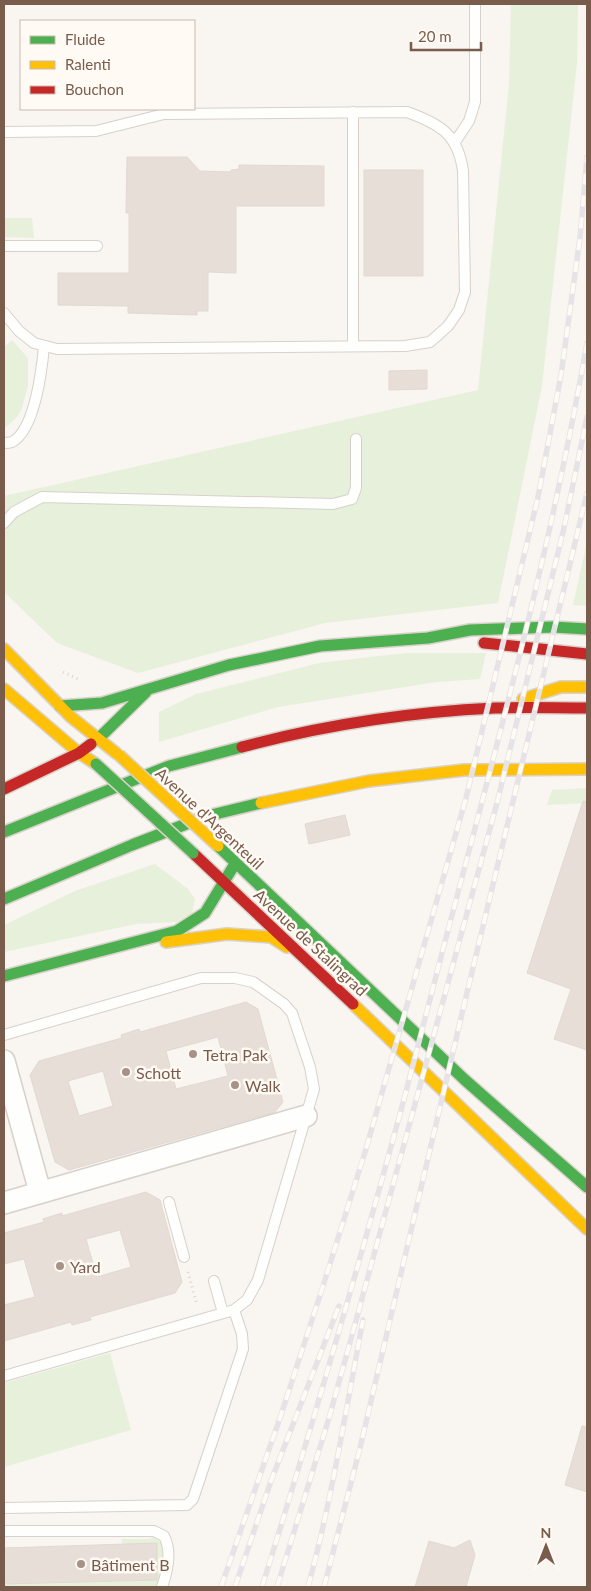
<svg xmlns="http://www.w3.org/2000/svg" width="591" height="1591" viewBox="0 0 591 1591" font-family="Lato,sans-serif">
  <rect width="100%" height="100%" fill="#f9f5f0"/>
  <!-- green -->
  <path fill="#e7f0db" d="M511 4H578L577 63 542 386 498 603 325 623 138 673 57 643 4 592V496L478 390 509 84Z
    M4 218H32L34 238 4 237Z
    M12 340 28 358V386L22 408 17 417 4 429V347Z
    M587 542V606L573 605Z
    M406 653H486L480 679 437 682 278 707 159 742V712L196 694 319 663Z
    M587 788V803L547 805 552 790Z
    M155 864 188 889 195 899 192 913 177 922 136 924 4 952V925L75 891Z
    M110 1353 131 1430 4 1467V1383Z
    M156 1536 163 1542 164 1562 158 1585 156 1587H4V1584L157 1580V1543L122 1544V1539H149Z"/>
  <!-- building -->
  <path fill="#e6ded7" stroke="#e2d8d2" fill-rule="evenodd" d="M127 157H187L200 171 231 172V170L239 169V165L324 166V206H236V273L208 272V311H197V315L128 313V306L58 305V273H129V213H126Z
    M364 170H423V276H364Z
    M427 370V389L389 390V371Z
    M583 801 587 802V1050L554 1039 571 989 527 973Z
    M345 815 350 835 309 844 305 824Z
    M246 1002 258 1009 283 1102 275 1112 69 1170 55 1162 30 1075 39 1061 122 1038 121 1035 139 1029 140 1032ZM218 1037 228 1076 176 1089 166 1051ZM103 1071 113 1106 79 1116 68 1081Z
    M146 1192 160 1200 182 1282 175 1293 90 1317 91 1320 72 1325 71 1322 4 1341V1305L35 1297 24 1259 4 1264V1233L44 1222 43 1219 62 1213V1216ZM120 1230 131 1267 97 1277 86 1239Z
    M582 1426 587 1427V1492L565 1485Z
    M470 1540 475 1555 466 1587H415L429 1541 454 1548Z
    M157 1543V1580L4 1584V1548Z"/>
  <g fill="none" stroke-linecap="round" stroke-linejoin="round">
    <!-- lane casing -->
    <g stroke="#d7d1cb" stroke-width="12">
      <path id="lane" d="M353 112V346
        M4 132 96 131 164 114 407 112C440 124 458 134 463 171L465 292 459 310 448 326 430 342 405 346 57 349 34 343 19 331 4 313
        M455 142 469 121 475 102V4
        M4 246H97
        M4 443C6 443 9 443 12 442 35 430 42 369 44 346
        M4 523 14 512 42 497 333 504 352 499 356 488V439
        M4 1035 201 978H235L253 982 284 1004 292 1013 310 1067 314 1089 258 1280 247 1300 234 1310 4 1376
        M169 1202 184 1257
        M214 1281 223 1313
        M4 1508 187 1505 193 1499 243 1349 242 1334 234 1310
        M4 1531H154L164 1536C172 1551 167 1573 162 1587"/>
    </g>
    <!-- street casing -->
    <g stroke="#d7d1cb" stroke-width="24">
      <path id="street" d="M4 1061 40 1192
        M4 1203 306 1116"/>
    </g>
    <!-- fast casing -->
    <g stroke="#d9d2cb" stroke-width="14">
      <path id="fast" d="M60 706 102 703 229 665 320 646 428 638 470 630 553 627 587 629
        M97 740 146 692
        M4 832 169 766 242 747
        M218 846 465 1080 587 1187
        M4 899 132 845 207 816 261 803
        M4 976 177 931 205 913 233 867"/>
    </g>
    <!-- slow casing -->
    <g stroke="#d9d2cb" stroke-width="14">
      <path id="slow" d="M4 649 71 717 116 753
        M4 689 79 753 96 764
        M523 699 561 687H587
        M261 803 369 781 464 770 587 769
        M166 942 227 934 271 937 287 947
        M353 1004 587 1229"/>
    </g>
    <!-- jam casing -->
    <g stroke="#d9d2cb" stroke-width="14">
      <path id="jam" d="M484 643 587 654
        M242 747C324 725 410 712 495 708 526 707 556 708 587 708
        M4 789 79 753 91 744
        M193 853 353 1004"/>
    </g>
    <!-- path -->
    <path stroke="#dcd5d0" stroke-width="3" stroke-dasharray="1 4" stroke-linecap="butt" d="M63 672 78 679
      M188 1272 197 1305"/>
    <!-- lane -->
    <use href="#lane" stroke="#fefefd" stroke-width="10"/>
    <!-- street -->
    <use href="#street" stroke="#fefefd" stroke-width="21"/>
    <!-- fast -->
    <use href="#fast" stroke="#4caf50" stroke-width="11"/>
    <!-- slow -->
    <use href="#slow" stroke="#ffc107" stroke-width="11"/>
    <!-- jam -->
    <use href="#jam" stroke="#c62828" stroke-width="11"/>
    <!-- rail casing -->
    <g stroke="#e6e3e7" stroke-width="5.5">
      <path id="rail" d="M221 1587 281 1415 323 1286 366 1149 466 798 538 497 561 375 580 238 587 157
        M235 1587 271 1481 339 1306
        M262 1587C312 1427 359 1265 403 1103 418 1047 432 990 447 934 499 738 552 543 587 343
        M277 1587 329 1418 354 1328 497 803 564 528 587 417
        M308 1587C332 1499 346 1409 363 1320
        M324 1587 360 1448 460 1022 587 493"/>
    </g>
    <!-- rail -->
    <use href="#rail" stroke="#fffaf3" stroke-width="4" stroke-dasharray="11" stroke-linecap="butt"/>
    <!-- fast-bridge casing -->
    <g stroke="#d9d2cb" stroke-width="14" stroke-linecap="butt">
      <path id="fast-bridge" d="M96 764 193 853"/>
    </g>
    <!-- slow-bridge casing -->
    <g stroke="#d9d2cb" stroke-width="14" stroke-linecap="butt">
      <path id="slow-bridge" d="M119 755 218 846"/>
    </g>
    <!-- fast-bridge -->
    <use href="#fast-bridge" stroke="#4caf50" stroke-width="11"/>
    <!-- slow-bridge -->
    <use href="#slow-bridge" stroke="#ffc107" stroke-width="11"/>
  </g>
  <!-- markers -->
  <g fill="#a69286" stroke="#fffaf3" stroke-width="2">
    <circle cx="193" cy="1054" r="5"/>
    <circle cx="126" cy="1072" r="5"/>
    <circle cx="235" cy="1085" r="5"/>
    <circle cx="60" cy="1266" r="5"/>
    <circle cx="81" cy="1564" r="5"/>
  </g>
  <g text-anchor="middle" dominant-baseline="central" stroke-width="5" stroke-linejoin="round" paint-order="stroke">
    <!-- street labels -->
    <g font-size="16" fill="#7a5c4d" stroke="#fffaf3">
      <text transform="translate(210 818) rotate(43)">Avenue d'Argenteuil</text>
      <text transform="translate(311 942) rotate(43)">Avenue de Stalingrad</text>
    </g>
    <!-- poi labels -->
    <g font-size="16" fill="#7a5c4d" stroke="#fffaf3" text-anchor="start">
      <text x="203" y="1054">Tetra Pak</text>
      <text x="136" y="1072">Schott</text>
      <text x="245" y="1085">Walk</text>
      <text x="70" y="1266">Yard</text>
      <text x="91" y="1564">Bâtiment B</text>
    </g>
  </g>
  <!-- border -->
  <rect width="591" height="1591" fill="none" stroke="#7a5c4d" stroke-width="10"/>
  <!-- legend -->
  <rect x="20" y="20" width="175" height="90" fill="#fffaf3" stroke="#cabbb1"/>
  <rect x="30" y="36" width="25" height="8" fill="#4caf50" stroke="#cabbb1"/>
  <text x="65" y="45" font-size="15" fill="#7a5c4d">Fluide</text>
  <rect x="30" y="61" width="25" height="8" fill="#ffc107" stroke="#cabbb1"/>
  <text x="65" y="70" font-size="15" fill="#7a5c4d">Ralenti</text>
  <rect x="30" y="86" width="25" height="8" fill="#c62828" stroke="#cabbb1"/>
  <text x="65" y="95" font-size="15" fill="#7a5c4d">Bouchon</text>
  <!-- north arrow -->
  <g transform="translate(546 1546)" stroke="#fffaf3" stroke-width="4" paint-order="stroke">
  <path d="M0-4L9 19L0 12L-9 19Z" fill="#7a5c4d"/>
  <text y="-8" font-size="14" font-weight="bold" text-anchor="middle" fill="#7a5c4d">N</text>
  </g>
  <!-- scale -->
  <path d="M411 42v8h70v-8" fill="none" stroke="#7a5c4d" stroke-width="2.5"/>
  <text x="418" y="42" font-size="15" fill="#7a5c4d" stroke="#fffaf3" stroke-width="4" paint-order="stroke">20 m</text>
</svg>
